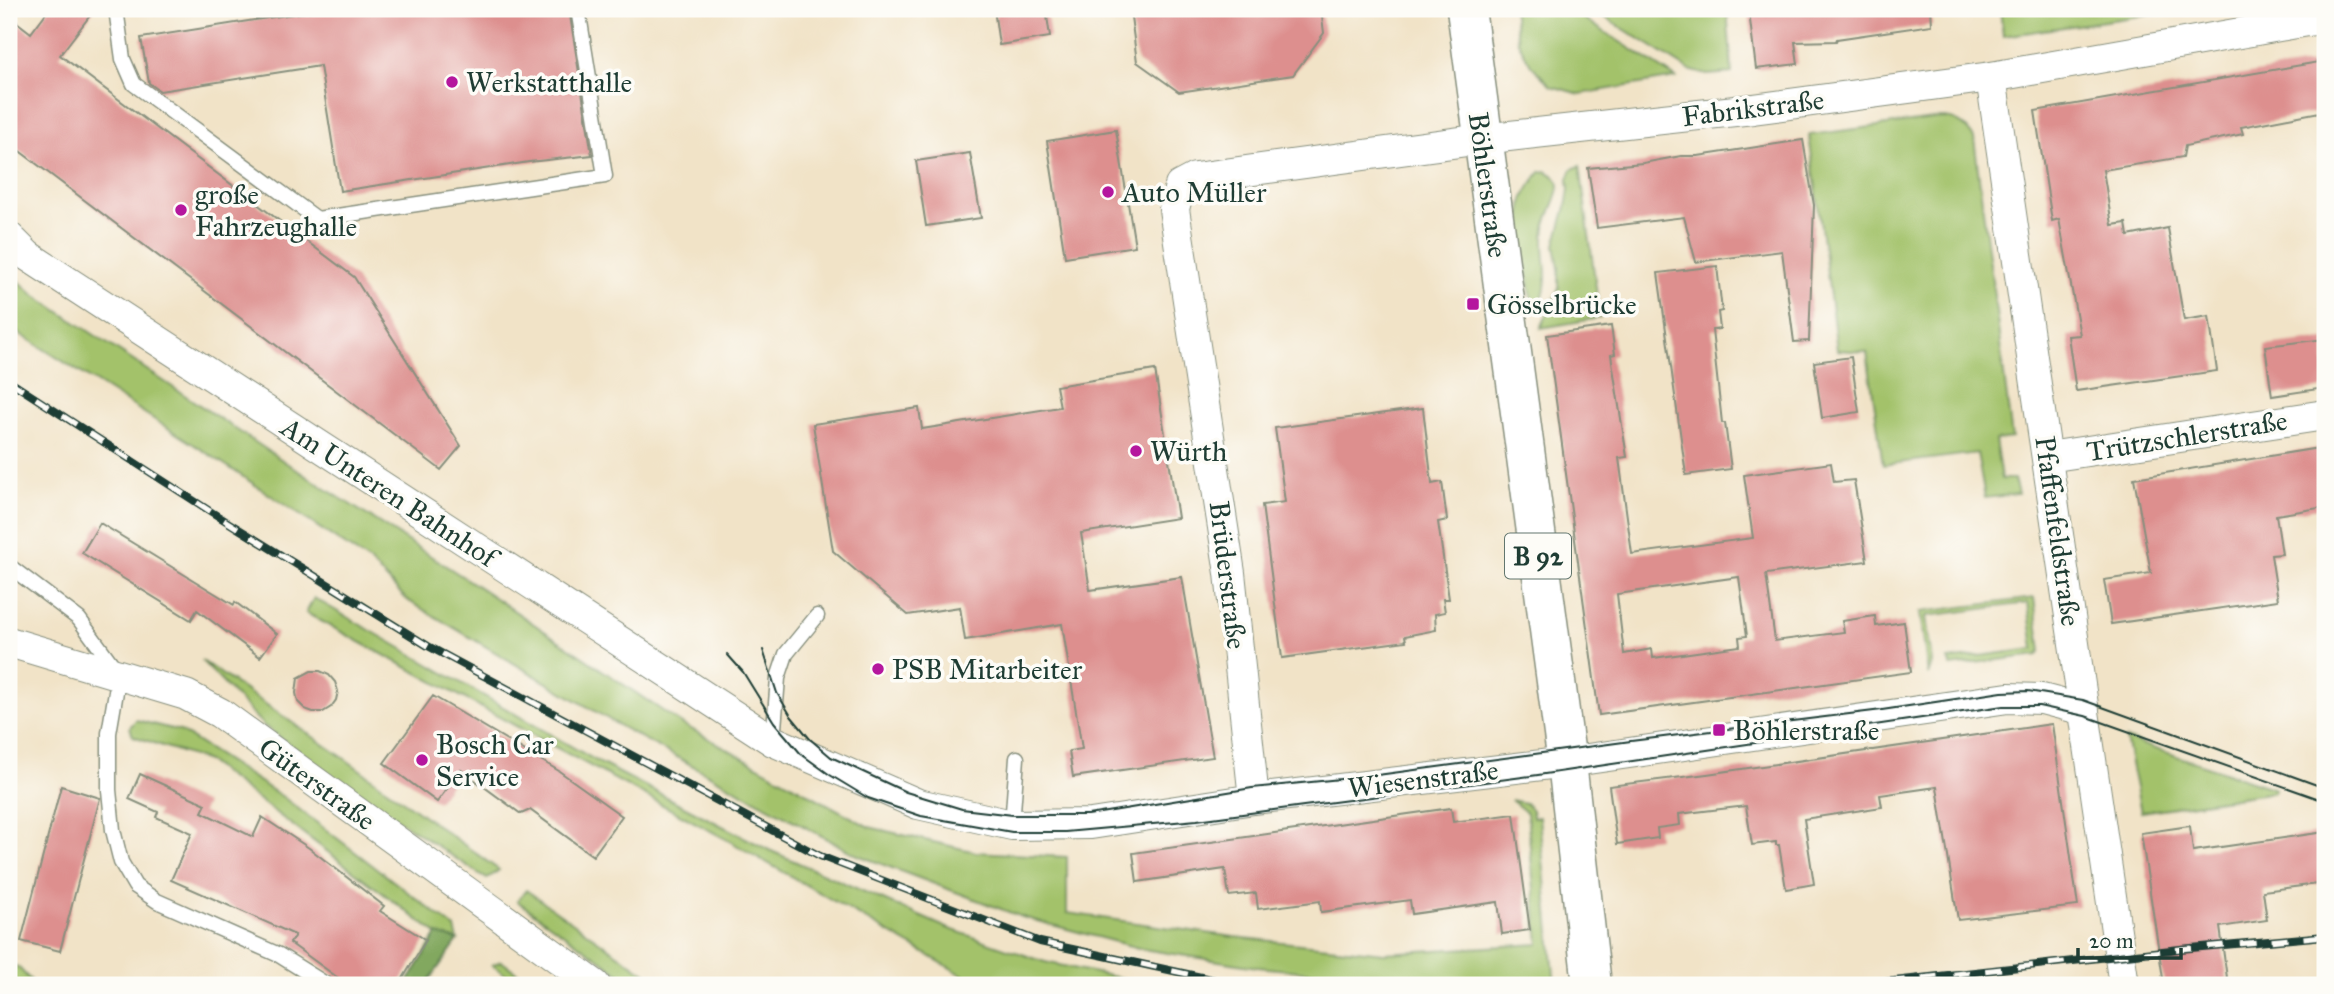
<svg xmlns="http://www.w3.org/2000/svg" width="2334" height="994" viewBox="0 0 2334 994" font-family="'IM FELL Great Primer',serif">
  <rect width="100%" height="100%" fill="#fdfcf7"/>
  <filter id="ink" filterUnits="userSpaceOnUse"><feTurbulence type="fractalNoise" baseFrequency=".0143" numOctaves="2"/><feDisplacementMap in="SourceGraphic" scale="14" xChannelSelector="R" yChannelSelector="G"/><feConvolveMatrix kernelMatrix="1 2 1 2 8 2 1 2 1" color-interpolation-filters="sRGB"/></filter>
  <filter id="wash" filterUnits="userSpaceOnUse"><feTurbulence type="fractalNoise" baseFrequency=".00686" numOctaves="4" result="noise"/><feDisplacementMap in="SourceGraphic" scale="28" xChannelSelector="R" yChannelSelector="G"/><feGaussianBlur stdDeviation="1.57" result="paint"/><feColorMatrix in="noise" values="0 0 0 0 0 0 0 0 0 0 0 0 0 0 0 0 0 1.4 0 .05"/><feComposite in="paint" operator="in"/></filter>
  <g filter="url(#wash)">
    <rect width="100%" height="100%" fill="#f1e3c7"/>
    <!-- green -->
    <path fill="#a3c26a" stroke="#61804f" stroke-width="2" d="M1513 9H1569L1676 78 1580 94 1551 86 1531 65 1518 42Z
      M1592 9H1727L1732 73 1707 75 1689 70Z
      M2000 9H2187L2003 36Z
      M1941 118C1957 118 1966 125 1974 138L2012 438 1995 440 2001 479H2014L2018 494 1985 498 1977 453 1883 465 1867 352 1837 350 1809 135Z
      M1580 166 1600 318 1541 328 1559 288V268L1555 245 1566 207 1569 190 1568 179 1572 169Z
      M1546 171C1552 174 1559 179 1559 186 1560 194 1547 217 1545 228 1540 254 1553 275 1540 304L1534 307 1532 303C1529 277 1517 223 1523 200 1527 189 1533 181 1540 172Z
      M9 272 33 294 309 478 482 589 682 724 869 827 976 852 1067 857V913L1234 937 1384 953 1539 944 1527 813 1511 800 1525 803 1532 810 1533 817H1539L1555 985H1444L1257 967 1142 949 1022 917 855 854 625 729 407 600 370 562 221 462 9 327Z
      M314 598 602 764 769 850 947 928 1045 962 1152 985H980L724 838 306 613Z
      M2034 598 2041 651 2038 655 1951 666 1948 660 2034 649 2028 603 1926 616 1932 663 1928 675 1920 612Z
      M201 660 341 756 499 870 487 879 336 779 263 725Z
      M136 720 180 731 283 797 455 928 458 940 437 934 207 761 133 736 130 727Z
      M2126 739 2275 789 2274 792 2141 812Z
      M526 890 662 985H636L517 901Z
      M501 961 535 985H520L492 965Z
      M9 963 19 968 35 985H9Z"/>
    <!-- forest -->
    <path fill="#82a85e" stroke="#507249" stroke-width="2" d="M437 934 458 940 426 985H406Z"/>
    <g id="blocks">
      <!-- building -->
      <path fill="#dd8f8e" fill-rule="evenodd" d="M49 9H95L60 55 354 277 461 446 441 470 9 143V16L31 33Z
        M311 9H569L592 155 529 162 340 191 320 66 160 91 149 83 141 38 312 11Z
        M994 9H1046L1050 37 999 45Z
        M1130 9H1321L1324 33 1293 75 1179 92 1137 62Z
        M1779 9H1931L1932 25 1837 39 1836 41 1795 42 1798 64 1756 69 1749 12Z
        M2325 61V111L2241 127 2243 134 2185 146 2183 157 2103 170 2112 225 2126 223 2128 236 2168 228 2184 320 2209 316 2217 371 2076 391 2068 336 2080 335 2059 219 2052 221 2035 111Z
        M1116 130 1135 246 1065 257 1047 141Z
        M1803 140 1814 205 1809 341 1794 342 1782 251 1696 262 1684 217 1597 228 1588 168 1643 163 1681 156H1698Z
        M970 153 981 218 926 226 916 161Z
        M1717 266 1722 311 1718 312 1720 329 1712 330 1722 423H1725L1731 469 1686 475 1658 273Z
        M1611 326 1615 354 1611 355 1627 457 1619 458 1632 554 1753 538 1744 475 1831 463 1834 482 1854 480 1867 561 1766 574 1775 641 1844 632 1842 621 1875 616 1876 626 1904 622 1911 672 1599 715 1547 335ZM1739 577 1747 636 1739 637 1740 646 1653 658 1652 649 1624 654 1617 594Z
        M2325 339V388L2272 396 2265 346Z
        M1851 357 1859 412 1822 418 1814 362Z
        M1155 370 1178 518 1081 533 1090 590 1182 577 1213 757 1073 777 1069 751 1082 749 1062 624 965 640 960 607 908 615 833 551 813 424 919 408 922 429 1060 407 1056 386Z
        M1423 408 1432 484 1442 482 1447 520 1438 522 1449 599H1443L1445 612 1435 614 1436 630 1405 636 1406 641 1282 658 1262 505 1285 502 1275 428Z
        M2325 447V507L2276 515 2282 554 2271 555 2278 600 2111 624 2104 580 2151 573 2134 478Z
        M100 523 234 605 235 602 277 634 260 657 197 610 191 620 82 553Z
        M311 671H320L329 675 335 682 338 691 336 700 331 707 323 712H313L305 709 298 702 296 693 298 678Z
        M433 696 559 771 622 816 593 856 530 810 521 814 461 770 437 802 384 763Z
        M2052 724 2078 906 1958 920 1937 787 1880 795 1882 807 1804 819 1814 884 1786 889 1779 845H1776V842L1752 845 1746 806 1679 814 1680 825 1657 828 1658 838 1617 844 1609 786 1707 774Z
        M140 774 206 804 202 812 253 837 262 817 309 848 384 906 380 911 426 940 399 985H348L290 943 295 935 171 880 192 833 156 817 158 812 129 799Z
        M61 786 100 798 60 951 21 941Z
        M1451 808 1453 822 1514 814 1530 930 1502 934 1498 902 1412 914 1410 900 1321 912 1320 901 1258 909 1256 893 1229 896 1225 869 1137 882 1133 853Z
        M2190 826 2193 851 2325 832V883L2263 891 2267 920 2220 927 2228 985H2164L2141 833Z"/>
    </g>
  </g>
  <g filter="url(#ink)">
    <use href="#blocks" fill-opacity="0" stroke="#88907e" stroke-width="2"/>
    <g fill="none" stroke-linecap="round" stroke-linejoin="round">
      <!-- lane casing -->
      <g stroke="#88907e" stroke-width="17">
        <path id="lane" d="M116 9 123 59 134 84 317 219 605 176 578 9
          M9 566 79 619 119 674 109 733V790L113 830 121 862 135 886 157 901 279 955 327 985
          M773 741 778 678 786 654 817 616
          M1012 825 1017 758"/>
      </g>
      <!-- street casing -->
      <g stroke="#88907e" stroke-width="32">
        <path id="street" d="M1991 77 2124 985
          M9 237 28 256 773 741 918 804 1012 825 1091 824 1254 799 1567 762 2008 698 2042 699 2084 710
          M2048 457 2325 415
          M9 642 186 695 220 713 595 985
          M1254 799 1230 573 1174 209 1180 186 1195 178 1482 139 1753 109 1991 77 2325 18"/>
      </g>
      <!-- primary casing -->
      <g stroke="#88907e" stroke-width="41">
        <path id="primary" d="M1466 9 1568 771 1592 985"/>
      </g>
      <!-- lane -->
      <use href="#lane" stroke="#fff" stroke-width="14"/>
      <!-- street -->
      <use href="#street" stroke="#fff" stroke-width="30"/>
      <!-- primary -->
      <use href="#primary" stroke="#fff" stroke-width="38"/>
      <!-- tram -->
      <path stroke="#1f3d34" stroke-width="2" d="M763 650 777 693 791 716 810 739 831 757 906 792 962 809 1013 815H1088L1252 788 1370 776 1631 741 1882 710 2002 692 2028 691 2083 700 2325 788
        M727 654 743 672 774 722 801 754 830 775 868 798 921 816 1012 832H1065L1197 820 1538 775 2003 706H2039L2085 716 2325 801"/>
      <!-- rail casing -->
      <g stroke="#1f3d34" stroke-width="8">
        <path id="rail" d="M9 381 213 513 428 646 820 856 1040 942 1238 985
          M1858 985 2180 949 2325 936"/>
      </g>
      <!-- rail -->
      <use href="#rail" stroke="#fdfcf7" stroke-width="5" stroke-dasharray="16" stroke-linecap="butt"/>
    </g>
  </g>
  <!-- markers -->
  <g fill="#b5179e" stroke="#fdfcf7" stroke-width="2.5">
    <circle cx="452" cy="82" r="7"/>
    <circle cx="1108" cy="192" r="7"/>
    <circle cx="181" cy="210" r="7"/>
    <rect x="1466" y="297" width="14" height="14" rx="3.5"/>
    <circle cx="1136" cy="451" r="7"/>
    <circle cx="878" cy="669" r="7"/>
    <rect x="1712" y="723" width="14" height="14" rx="3.5"/>
    <circle cx="422" cy="760" r="7"/>
  </g>
  <g text-anchor="middle" dominant-baseline="central" stroke-width="7" stroke-linejoin="round" paint-order="stroke">
    <!-- shield labels -->
    <rect fill="#fdfcf7" stroke="#62766e" stroke-width="2" x="1505" y="533.5" width="66" height="45" rx="5"/>
    <g font-size="26" font-weight="bold" fill="#1f3d34">
      <text x="1538" y="556">B 92</text>
    </g>
    <!-- poi labels -->
    <g font-size="28" fill="#1f3d34" stroke="#fdfcf7" text-anchor="start">
      <text x="466" y="82">Werkstatthalle</text>
      <text x="1122" y="192">Auto Müller</text>
      <text x="195" y="194">große<tspan x="195" dy="32">Fahrzeughalle</tspan></text>
      <text x="1487" y="304">Gösselbrücke</text>
      <text x="1150" y="451">Würth</text>
      <text x="892" y="669">PSB Mitarbeiter</text>
      <text x="1733" y="730">Böhlerstraße</text>
      <text x="436" y="744">Bosch Car<tspan x="436" dy="32">Service</tspan></text>
    </g>
    <!-- street labels -->
    <g font-size="28" fill="#1f3d34" stroke="#fdfcf7">
      <text transform="translate(1753 108) rotate(-7)">Fabrikstraße</text>
      <text transform="translate(1488 185) rotate(82)">Böhlerstraße</text>
      <text transform="translate(2187 436) rotate(-9)">Trützschlerstraße</text>
      <text transform="translate(389 492) rotate(33)">Am Unteren Bahnhof</text>
      <text transform="translate(2058 531) rotate(82)">Pfaffenfeldstraße</text>
      <text transform="translate(1228 575) rotate(83)">Brüderstraße</text>
      <text transform="translate(1423 779) rotate(-7)">Wiesenstraße</text>
      <text transform="translate(317 784) rotate(36)">Güterstraße</text>
    </g>
  </g>
  <!-- margin -->
  <rect width="2334" height="994" fill="none" stroke="#fdfcf7" stroke-width="35"/>
  <!-- scale -->
  <path d="M2078 948v10h103v-10" fill="none" stroke="#1f3d34" stroke-width="3.5"/>
  <text x="2089" y="948" font-size="21" fill="#1f3d34" stroke="#fdfcf7" stroke-width="5" paint-order="stroke">20 m</text>
</svg>
